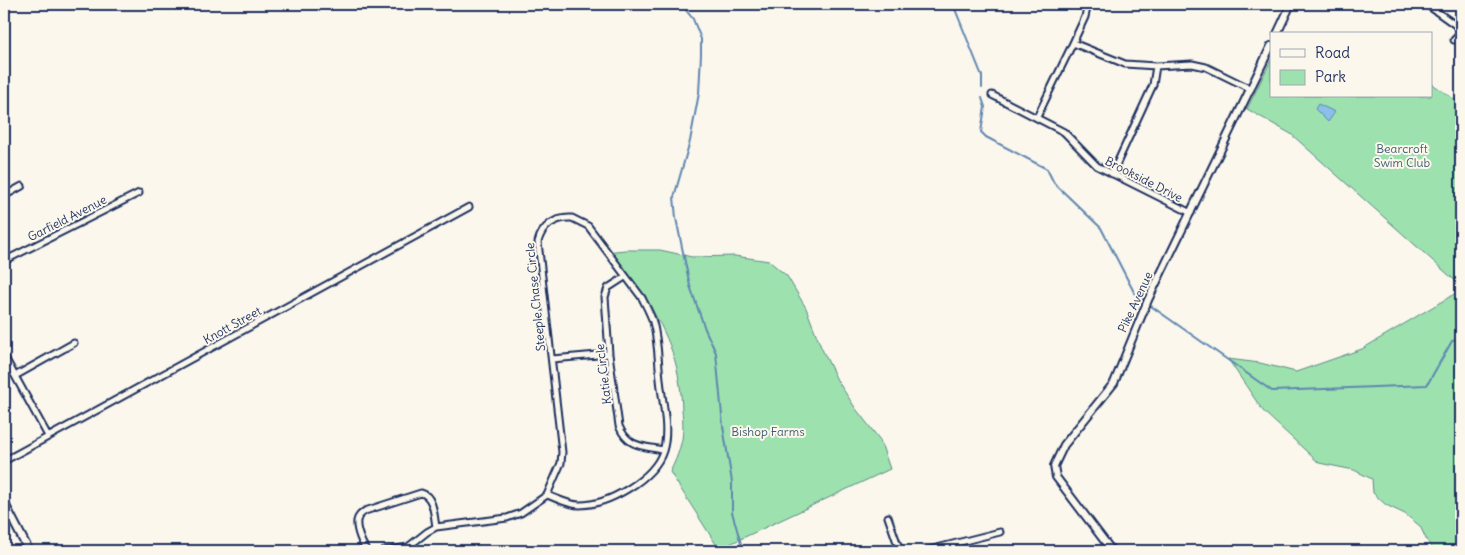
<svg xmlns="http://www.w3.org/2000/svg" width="1465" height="555" viewBox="0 0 1465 555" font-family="Delius,sans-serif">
  <rect width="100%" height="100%" fill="#fbf7ec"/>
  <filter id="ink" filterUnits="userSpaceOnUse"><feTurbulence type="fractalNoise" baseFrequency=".02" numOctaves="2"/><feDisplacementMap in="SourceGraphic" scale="10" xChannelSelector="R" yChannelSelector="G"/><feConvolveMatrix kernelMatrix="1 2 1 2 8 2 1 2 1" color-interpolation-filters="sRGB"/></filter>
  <g filter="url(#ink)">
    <!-- green -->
    <path fill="#9de2ae" stroke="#5c8886" d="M1271 60V96H1431V83L1461 104V286L1291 134 1247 109Z
      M625 250H660L692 257 735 256 769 261 787 276 806 308 821 347 837 380 856 409 880 440 890 469 719 549 670 472C674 464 678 455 680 447 684 436 683 421 682 409 680 359 666 330 639 289 631 275 617 264 606 252Z
      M1461 290V551H1435L1427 541 1420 526 1405 514 1386 505 1373 493 1372 479 1354 470 1319 463 1263 411 1228 359 1260 363 1296 372 1362 349Z"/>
    <!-- water -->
    <path fill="#8dc0e9" stroke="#5f86b1" d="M1318 104 1335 112 1328 122 1315 109Z"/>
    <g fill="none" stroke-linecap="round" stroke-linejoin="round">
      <!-- stream -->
      <path stroke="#5f86b1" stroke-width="2" d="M681 4 693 19 701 39V54L699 93 690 141 674 197 676 218 690 286 705 329 716 353 723 426 732 482V512L743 551
        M953 4 982 76V88
        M982 98 985 107 981 132 986 137 1047 169 1054 183 1101 228 1135 294 1144 301
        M1148 304 1272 391 1427 385 1452 341 1461 339"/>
      <!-- minor casing -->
      <g stroke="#1b2f5e" stroke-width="9">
        <path id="minor" d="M1426 4 1461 29
          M1454 40 1461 33
          M1073 43 1125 64 1156 66 1192 64 1206 67 1251 89
          M992 95 1064 132 1097 166 1191 213
          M1037 117 1073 43 1085 17 1088 4
          M1112 174 1153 85 1156 66
          M4 196 22 186
          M572 218 588 226 642 298C646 306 650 313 653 322 658 340 658 360 660 379 662 402 670 429 663 451 654 479 608 505 580 505 569 505 558 499 547 495L561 463 562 452 538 242C542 226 555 217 572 218Z
          M4 261 139 193
          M625 277 608 288 605 297 609 354 619 426C628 448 643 446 663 450
          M4 356 48 436
          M552 359 609 354
          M15 376 74 343
          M4 461 469 207
          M888 517 900 551
          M368 551C362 546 356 529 357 521 358 516 361 514 365 511L421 493C434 496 434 516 436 527
          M384 551 408 547
          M408 551V547L427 532 436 527 507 518 521 513 547 495
          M925 551 1000 532"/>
      </g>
      <!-- tertiary casing -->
      <g stroke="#1b2f5e" stroke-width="10">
        <path id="tertiary" d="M1277 34 1291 4
          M1112 551 1056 477 1054 466 1064 445 1114 383 1148 300 1271 46"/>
      </g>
      <!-- secondary casing -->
      <g stroke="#1b2f5e" stroke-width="11">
        <path id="secondary" d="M4 503 29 551"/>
      </g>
      <!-- minor -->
      <use href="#minor" stroke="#fbf7ec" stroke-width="5"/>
      <!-- tertiary -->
      <use href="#tertiary" stroke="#fbf7ec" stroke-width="6"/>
      <!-- secondary -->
      <use href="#secondary" stroke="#fbf7ec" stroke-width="7"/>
    </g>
  </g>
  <g text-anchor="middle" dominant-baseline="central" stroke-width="4" stroke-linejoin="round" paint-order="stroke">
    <!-- park labels -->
    <g font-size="12" fill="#3c5c72" stroke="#fbf7ec">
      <text x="1402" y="148">Bearcroft<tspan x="1402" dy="14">Swim Club</tspan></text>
      <text x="768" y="431">Bishop Farms</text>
    </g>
    <!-- street labels -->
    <g font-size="12" fill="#1b2f5e" stroke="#fbf7ec">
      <text transform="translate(1144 179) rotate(27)">Brookside Drive</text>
      <text transform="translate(67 218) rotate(-27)">Garfield Avenue</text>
      <text transform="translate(535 297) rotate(-96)">Steeple Chase Circle</text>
      <text transform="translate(1135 302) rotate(-65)">Pike Avenue</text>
      <text transform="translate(232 325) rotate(-29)">Knott Street</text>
      <text transform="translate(603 374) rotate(-97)">Katie Circle</text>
    </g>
  </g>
  <!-- margin -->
  <rect width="1465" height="555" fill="none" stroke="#fbf7ec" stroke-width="20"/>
  <rect x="10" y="10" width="1445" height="535" fill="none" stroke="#1b2f5e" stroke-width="2" filter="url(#ink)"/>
  <!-- legend -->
  <rect x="1270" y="32" width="162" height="65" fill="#fbf7ec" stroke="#a1a7b3"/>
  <rect x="1280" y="49" width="25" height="8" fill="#fbf7ec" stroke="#a1a7b3"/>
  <text x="1315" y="58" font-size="15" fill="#1b2f5e">Road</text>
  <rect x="1280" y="70" width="25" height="15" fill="#9de2ae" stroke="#a1a7b3"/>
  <text x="1315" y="82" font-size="15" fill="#1b2f5e">Park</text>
</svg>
